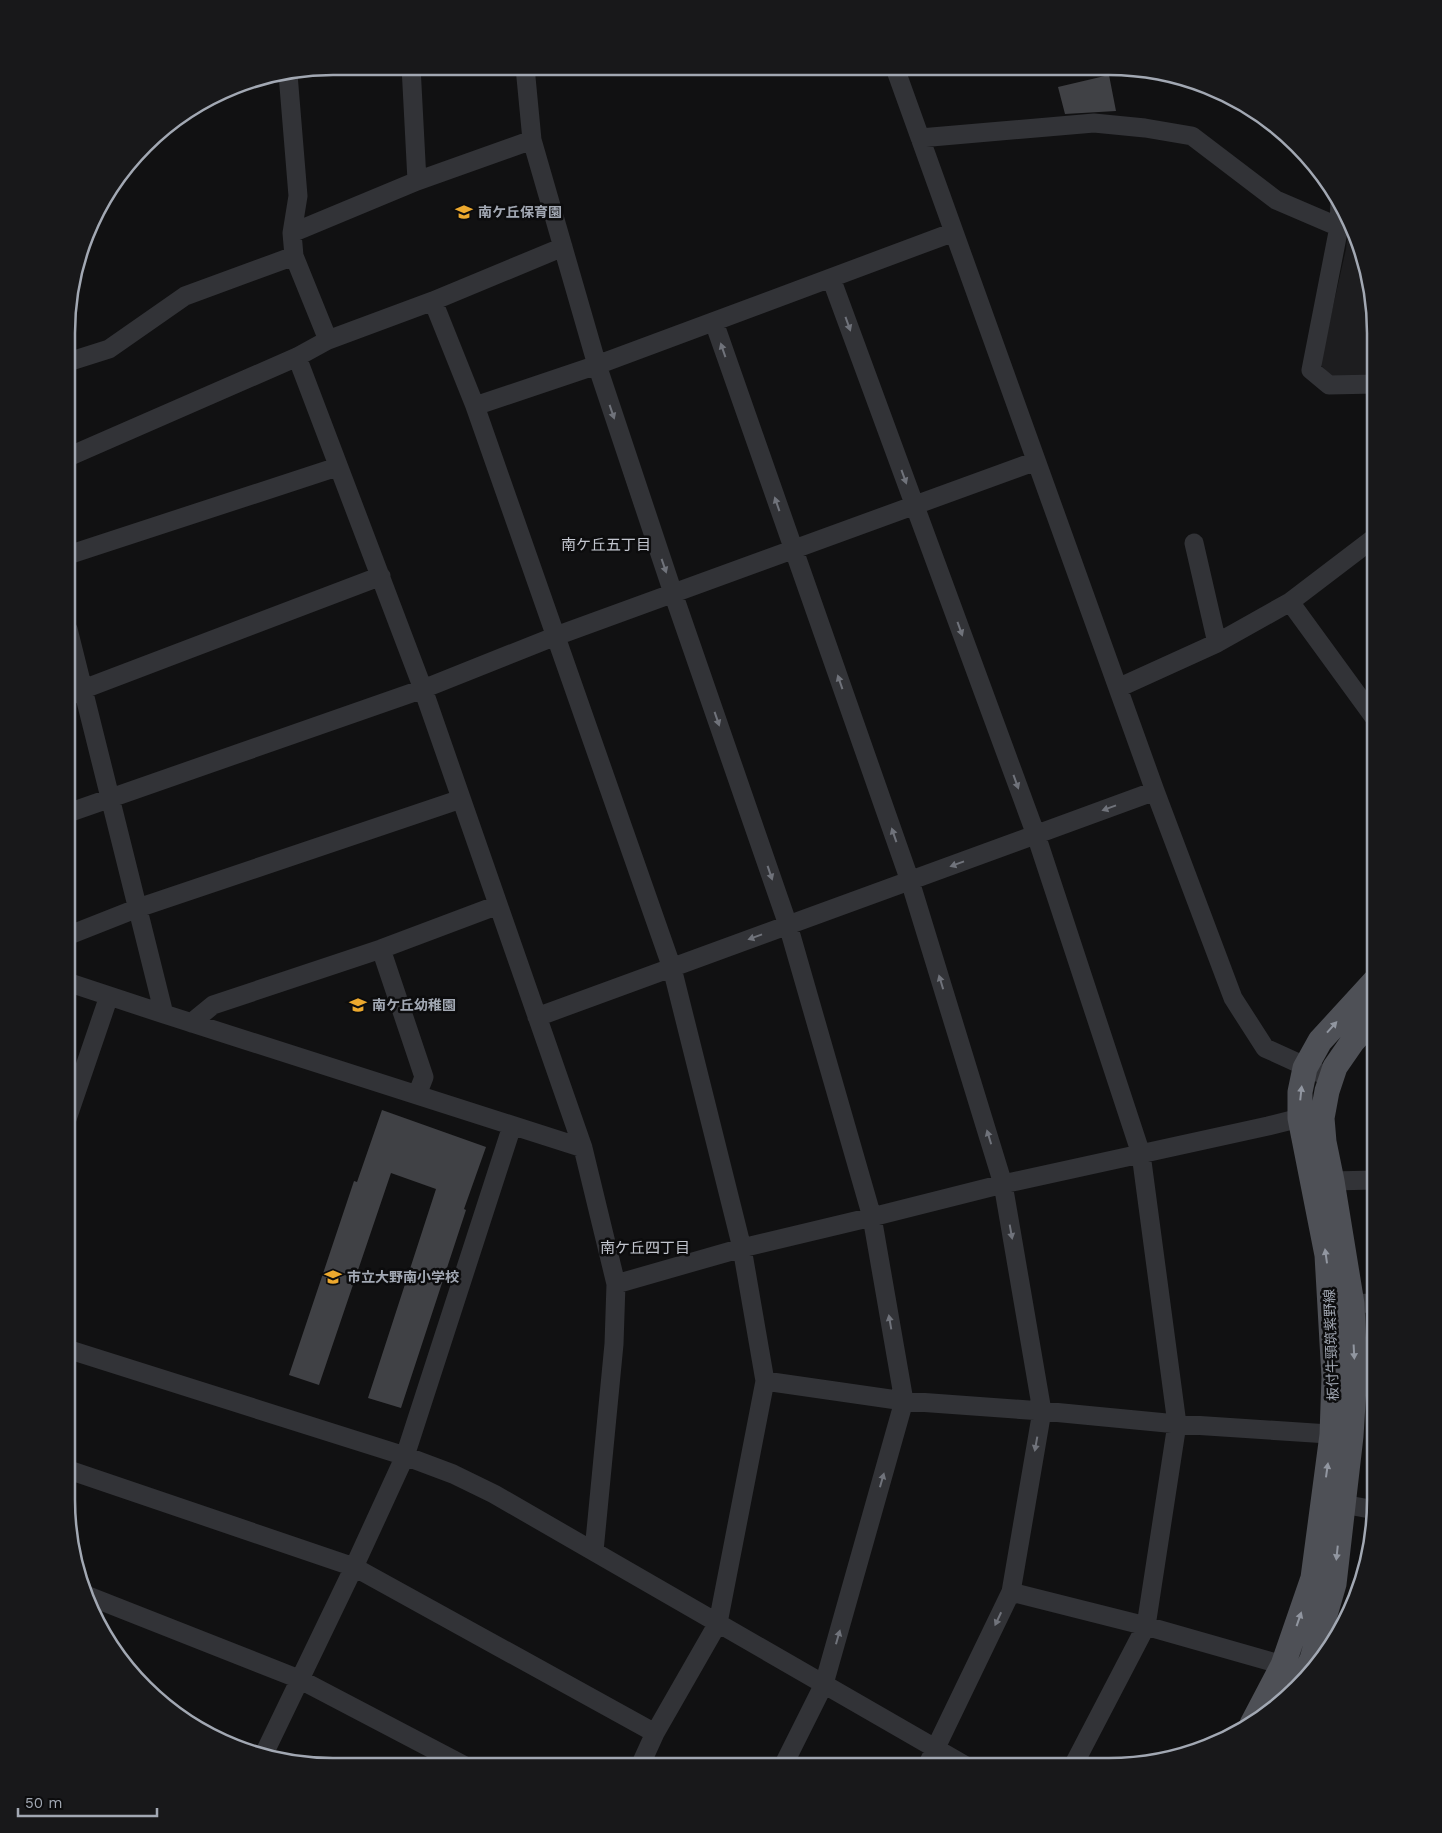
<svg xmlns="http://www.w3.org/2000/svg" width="1442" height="1833" viewBox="0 0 1442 1833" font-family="'Work Sans','Noto Sans JP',sans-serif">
  <rect width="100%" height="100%" fill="#111112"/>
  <!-- built -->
  <path fill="#1d1d1f" d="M1349 221 1367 264 1376 333V380H1334L1320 364 1346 249Z"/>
  <!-- building -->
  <path fill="#404145" d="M1109 75 1116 111 1065 114 1058 87Z
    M382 1110 486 1147 464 1209 466 1210 401 1408 368 1398 436 1189 391 1173 319 1385 289 1375 354 1181 357 1182Z"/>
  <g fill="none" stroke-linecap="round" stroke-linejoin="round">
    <!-- minor -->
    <path stroke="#323337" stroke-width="19" d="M411 66 417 181
      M525 67 532 140 597 365 673 593 788 925 872 1217 904 1401 824 1684 783 1766
      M895 68 1155 791 1233 998 1265 1048 1331 1078
      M920 138 1094 123 1145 128 1192 136 1276 200 1339 227
      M1340 200 1339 227 1311 370 1329 385 1376 384
      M292 233 417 181 532 140
      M294 256 328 340
      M831 278 1036 835 1141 1154 1177 1424 1146 1626 1073 1766
      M433 301 475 406
      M714 322 910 881 1003 1184 1042 1411 1011 1592 927 1766
      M297 357 423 689 583 1148 616 1284 614 1344 594 1551
      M68 362 109 349 185 296 294 256 292 233 298 196 288 74
      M68 457 297 357 328 340 433 301 563 247
      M68 555 337 467
      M1290 602 1376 720
      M68 629 164 1014 583 1148
      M1217 643 1290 602 1374 538 1376 541
      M1118 688 1217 643 1194 543
      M68 695 381 576
      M68 813 423 689 556 636 1036 461
      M67 936 138 908 461 799
      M381 949 424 1077 417 1095
      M67 982 164 1014
      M537 1017 1155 791
      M191 1023 213 1005 381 949 498 905
      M67 1119 109 996
      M1332 1181 1375 1180
      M616 1284 742 1248 872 1217 1003 1184 1268 1126 1300 1118H1312
      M1339 1304 1375 1303
      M67 1349 405 1456 453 1474 494 1494 966 1766
      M765 1381 904 1401 1042 1411 1177 1424 1344 1435
      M66 1469 354 1567 655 1733
      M1330 1505 1343 1504 1375 1510
      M1011 1592 1146 1626 1283 1665 1293 1671
      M86 1595 299 1679 465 1766
      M263 1756 354 1567 405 1456 512 1126
      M640 1766 655 1733 718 1623 765 1381 742 1248 672 968 475 406 597 365 954 232"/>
    <!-- major -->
    <path stroke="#4e5056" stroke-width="25" d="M1299 1687 1312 1659 1334 1584 1351 1436 1355 1371 1352 1304 1332 1181 1324 1142 1322 1118 1327 1091 1335 1067 1353 1041 1375 1017
      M1252 1724 1283 1665 1313 1578 1332 1435 1334 1377 1327 1255 1300 1118V1092L1305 1068 1320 1041 1375 981"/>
  </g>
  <!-- one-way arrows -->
  <defs><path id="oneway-solid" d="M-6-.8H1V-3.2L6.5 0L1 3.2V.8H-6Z" transform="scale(1.25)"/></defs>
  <g fill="#70737b">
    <use href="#oneway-solid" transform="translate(848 324) rotate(70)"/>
    <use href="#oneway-solid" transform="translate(723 350) rotate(-109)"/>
    <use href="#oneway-solid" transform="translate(612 412) rotate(71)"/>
    <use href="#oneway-solid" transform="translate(904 477) rotate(70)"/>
    <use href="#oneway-solid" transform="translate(777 504) rotate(-109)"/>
    <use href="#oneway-solid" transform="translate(664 566) rotate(71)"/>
    <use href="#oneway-solid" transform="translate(960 629) rotate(70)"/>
    <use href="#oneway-solid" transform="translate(840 682) rotate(-109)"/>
    <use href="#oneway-solid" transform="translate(717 719) rotate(71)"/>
    <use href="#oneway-solid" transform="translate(1016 782) rotate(70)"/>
    <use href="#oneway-solid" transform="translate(1109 808) rotate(160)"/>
    <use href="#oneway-solid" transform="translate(894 835) rotate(-109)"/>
    <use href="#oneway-solid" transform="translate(957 864) rotate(160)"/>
    <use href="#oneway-solid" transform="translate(770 873) rotate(71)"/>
    <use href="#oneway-solid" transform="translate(755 937) rotate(160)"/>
    <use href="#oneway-solid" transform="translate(941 982) rotate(-107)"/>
    <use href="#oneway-solid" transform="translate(989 1137) rotate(-107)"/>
    <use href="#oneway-solid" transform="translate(1011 1232) rotate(80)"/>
    <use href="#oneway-solid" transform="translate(890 1322) rotate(-100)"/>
    <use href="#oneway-solid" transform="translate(1036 1444) rotate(100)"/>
    <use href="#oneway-solid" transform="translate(882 1480) rotate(-74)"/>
    <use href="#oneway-solid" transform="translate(998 1619) rotate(115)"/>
    <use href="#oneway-solid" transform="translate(838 1637) rotate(-74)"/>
  </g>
  <g fill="#9196a0">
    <use href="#oneway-solid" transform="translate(1332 1027) rotate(-48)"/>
    <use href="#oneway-solid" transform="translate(1301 1093) rotate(-84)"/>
    <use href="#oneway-solid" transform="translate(1326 1256) rotate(-98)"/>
    <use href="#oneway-solid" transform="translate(1354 1352) rotate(87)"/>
    <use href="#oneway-solid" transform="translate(1327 1470) rotate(-82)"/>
    <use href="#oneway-solid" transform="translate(1337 1553) rotate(96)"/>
    <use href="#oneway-solid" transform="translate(1299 1619) rotate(-71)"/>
  </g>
  <!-- icons -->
  <defs>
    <g id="school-bare" transform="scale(1.35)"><path d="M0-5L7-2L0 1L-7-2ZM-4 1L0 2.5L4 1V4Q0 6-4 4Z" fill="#eda92e" stroke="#0c0c0d" stroke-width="2.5" paint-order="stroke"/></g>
  </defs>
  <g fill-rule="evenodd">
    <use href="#school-bare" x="464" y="212"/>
    <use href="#school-bare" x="358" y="1005"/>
    <use href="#school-bare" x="333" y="1277"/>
  </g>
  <g text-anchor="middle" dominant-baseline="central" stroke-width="5" stroke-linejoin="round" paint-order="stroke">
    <!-- poi labels -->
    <g font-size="14" font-weight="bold" fill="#a2a8b3" stroke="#0c0c0d" text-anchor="start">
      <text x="478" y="212">南ケ丘保育園</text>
      <text x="372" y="1005">南ケ丘幼稚園</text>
      <text x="347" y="1277">市立大野南小学校</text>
    </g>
    <!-- street labels -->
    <g font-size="14" fill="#a2a8b3" stroke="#0c0c0d">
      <text transform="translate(1331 1345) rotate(-92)">板付牛頸筑紫野線</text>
    </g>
    <!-- neighbourhood labels -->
    <g font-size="15" fill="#c3c6cf" stroke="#0c0c0d">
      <text x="606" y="545">南ケ丘五丁目</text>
      <text x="645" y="1248">南ケ丘四丁目</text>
    </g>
  </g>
  <!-- crop -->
  <path d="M0 0H1442V1833H0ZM333 75H1109A258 258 0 0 1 1367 333V1500A258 258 0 0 1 1109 1758H333A258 258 0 0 1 75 1500V333A258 258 0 0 1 333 75Z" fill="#18181a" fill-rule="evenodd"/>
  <path fill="none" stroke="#a2a8b3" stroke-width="2.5" d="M333 75H1109A258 258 0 0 1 1367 333V1500A258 258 0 0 1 1109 1758H333A258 258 0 0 1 75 1500V333A258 258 0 0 1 333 75Z"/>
  <!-- scale -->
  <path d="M18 1808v8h139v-8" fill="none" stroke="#a2a8b3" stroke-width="2.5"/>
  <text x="25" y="1808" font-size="15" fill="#a2a8b3" stroke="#0c0c0d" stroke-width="4" paint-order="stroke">50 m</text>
</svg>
